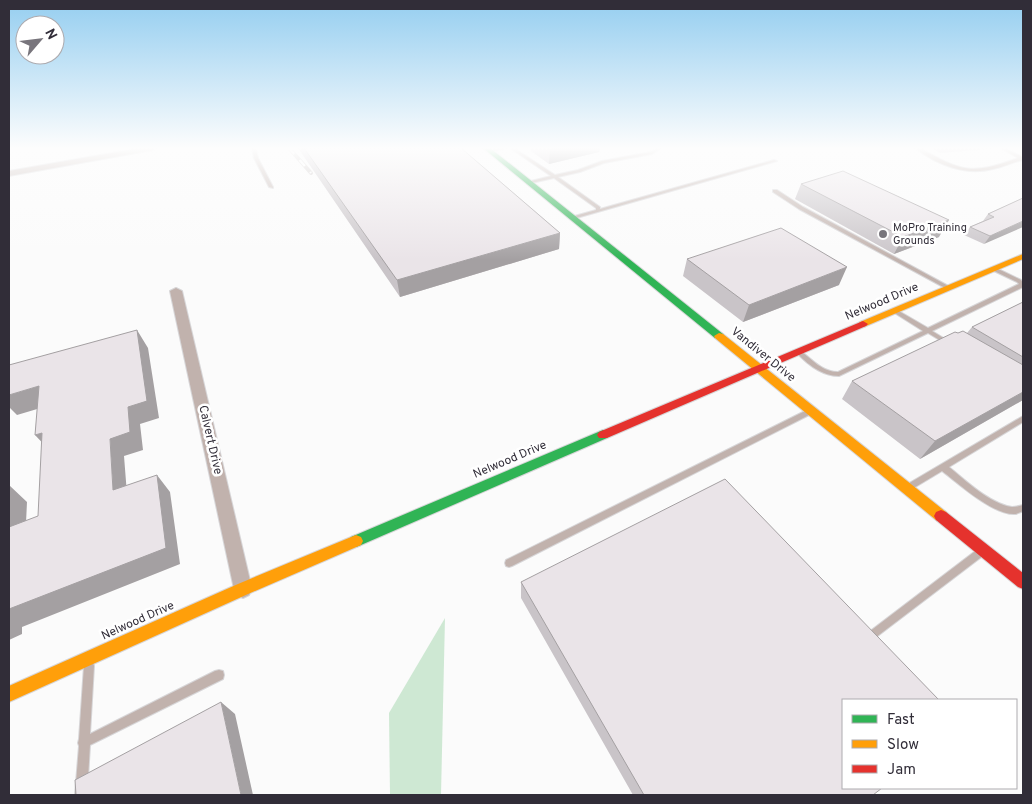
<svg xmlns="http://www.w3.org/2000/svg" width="1032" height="804" viewBox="0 0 1032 804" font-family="Overpass,sans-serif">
  <rect width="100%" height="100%" fill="#fbfbfb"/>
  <!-- green -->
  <path fill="#cee8d3" d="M445 618 441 795H390L389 713Z"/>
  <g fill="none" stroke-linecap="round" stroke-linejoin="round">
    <!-- lane casing -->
    <g stroke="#d7d6d8" stroke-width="2">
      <path id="lane" d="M252 148H256L258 158 273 187V188L269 187 254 158Z
        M500 148H508L490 152 488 151Z
        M510 148H514L555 175 578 170 602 161 650 152 657 148H662L652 154 604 163 580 172 558 177 600 207V209L774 160 777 161 573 219H571V217L596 210V208L554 178 527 184V182L551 176Z
        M915 148H920C962 172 972 175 1018 158L1000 148H1005L1022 157H1023V160C1013 162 1003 167 993 169 965 176 937 165 915 148Z
        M773 190H777L803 207 952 288 949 290 947 289 799 209 773 192Z
        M994 267 1021 280 1023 283V287L932 331 950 342 951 343 950 344H946L928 333 839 376C822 376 807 364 796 352L799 350 801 351C812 360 823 372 838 372L923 331 893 312V310H897L928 328 1019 284 1017 282 992 270V268Z
        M811 408 814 411 813 413 512 566 509 567 506 566 505 563 506 560Z
        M1023 416V422L949 467C965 480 990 504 1012 507 1016 507 1019 506 1023 505V511C1021 512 1018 513 1016 514 994 516 959 484 942 471L912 489 909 490 906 489 905 487 906 485Z
        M981 548 984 549 985 552 984 555 871 641 868 643 865 641 863 638 865 635 978 549Z
        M89 661 93 662 94 666 90 734 215 671 219 670 223 671 224 675 223 679 90 745 87 795H75L79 746 78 743 79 739 84 666 85 662Z"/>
    </g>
    <!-- street casing -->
    <g stroke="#d7d6d8" stroke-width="2">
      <path id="street" d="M140 148H157L153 150 9 176V171Z
        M176 288 182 291 252 589 249 595 243 598 237 595 234 589 170 291Z"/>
    </g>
    <!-- fast casing -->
    <g stroke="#d7d6d8" stroke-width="2">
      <path id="fast" d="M483 148H490L723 334 724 336 723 338H715Z
        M603 430 607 432 609 435 607 438 361 545 356 547 351 545 349 541 351 537Z"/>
    </g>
    <!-- slow casing -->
    <g stroke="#d7d6d8" stroke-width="2">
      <path id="slow" d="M1023 254V259L866 326 863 327 858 324 860 322Z
        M719 333 723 334 946 512 948 516 946 520 941 522 936 520 715 338 714 336Z
        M356 535 361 537 363 541 361 545 248 594 9 702V686L238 584Z"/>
    </g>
    <!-- jam casing -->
    <g stroke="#d7d6d8" stroke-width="2">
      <path id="jam" d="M863 321 868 324 866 326 607 438H599L597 435 599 432Z
        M941 510 946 512 1023 573V589L1018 587 936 520 934 516 936 512Z"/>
    </g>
    <!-- lane -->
    <use href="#lane" fill="#c1b2ad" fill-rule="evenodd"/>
    <!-- street -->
    <use href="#street" fill="#c1b2ad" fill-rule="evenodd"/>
    <!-- fast -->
    <use href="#fast" fill="#30b455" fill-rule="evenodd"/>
    <!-- slow -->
    <use href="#slow" fill="#ff9f0a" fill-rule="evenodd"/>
    <!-- jam -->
    <use href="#jam" fill="#e5322d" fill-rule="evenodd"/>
    <!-- rail casing -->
    <g stroke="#c0b9b7" stroke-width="4">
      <path id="rail" d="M289 148 311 173"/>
    </g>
    <!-- rail -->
    <use href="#rail" stroke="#fff" stroke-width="2.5" stroke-dasharray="8" stroke-linecap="butt"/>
  </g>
  <!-- wall -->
  <path fill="#c9c4c8" d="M298 148H461L560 233 559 249 400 297Z
    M531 148H600L599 152 549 164 531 151Z
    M931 148H991L990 149 940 153Z
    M801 184 939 237 894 254 795 199Z
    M1023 198 984 244 964 235 970 227 983 221 988 214Z
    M687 259 839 285 743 322 683 276Z
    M1023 302V400L920 459 842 399 852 381 958 333H967L972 327Z
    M521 582 873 795H633L521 598Z"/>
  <!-- shaded-wall -->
  <path fill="#a4a0a2" d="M555 148H600L599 152 549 164 550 149Z
    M949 220 939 237 894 254 903 237Z
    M1023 221V227L984 244 990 236Z
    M560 233 559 249 400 297 397 280Z
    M847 267 839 285 743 322 749 305Z
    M137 330 148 348 159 418 140 424 143 450 124 456 128 507 113 490 110 439 128 407Z
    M39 386 54 404 17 415 9 407V395Z
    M1023 392V400L920 459 935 441Z
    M42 433 52 453 35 435Z
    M157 475 170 492 180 564 22 627V634L9 640V609Z
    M9 485 27 502 25 544 9 530Z
    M221 702 235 714 253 795H241Z"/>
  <!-- building -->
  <path fill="#eae4e8" stroke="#a4a0a2" d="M304 148H461L560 233 397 280Z
    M843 171 949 220 903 237 801 184Z
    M1023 198V221L990 236 970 227 994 217 988 214Z
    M781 228 847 267 749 305 687 259Z
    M1023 302V357L972 327Z
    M137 330 147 401 128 407 130 432 110 439 113 490 157 475 166 548 9 609V527L38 516 42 433 35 435 39 386 9 395V365Z
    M963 331 1023 365V392L935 441 852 381 955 332 958 333Z
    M725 479 939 700H843V788H882L873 795H644L521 582Z
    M221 702 241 795H76L75 780Z"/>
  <!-- sky -->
  <linearGradient id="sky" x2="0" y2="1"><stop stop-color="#95cef0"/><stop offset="0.57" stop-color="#fdfdfd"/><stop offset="1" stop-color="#fdfdfd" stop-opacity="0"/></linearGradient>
  <rect width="1032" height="260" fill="url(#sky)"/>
  <!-- markers -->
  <circle fill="#78757c" stroke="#fff" stroke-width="2" cx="883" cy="234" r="5"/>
  <g text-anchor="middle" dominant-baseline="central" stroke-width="5" stroke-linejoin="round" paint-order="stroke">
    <!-- far-poi labels -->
    <g font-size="11" fill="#312d38" stroke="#fff" text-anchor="start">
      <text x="893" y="228">MoPro Training<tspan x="893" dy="13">Grounds</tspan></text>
    </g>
    <!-- street labels -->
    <g font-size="12" fill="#312d38" stroke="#fff">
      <text transform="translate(882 302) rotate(-23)">Nelwood Drive</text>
      <text transform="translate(763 355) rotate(39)">Vandiver Drive</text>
      <text transform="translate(210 440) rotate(77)">Calvert Drive</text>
      <text transform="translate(510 460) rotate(-23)">Nelwood Drive</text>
      <text transform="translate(138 621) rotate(-24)">Nelwood Drive</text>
    </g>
  </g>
  <!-- border -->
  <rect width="1032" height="804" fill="none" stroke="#312d38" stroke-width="20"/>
  <!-- legend -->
  <rect x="842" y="699" width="175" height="90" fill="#ffffff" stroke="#adabaf"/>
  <rect x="852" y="715" width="25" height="8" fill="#30b455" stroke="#adabaf"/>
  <text x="887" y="724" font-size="15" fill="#312d38">Fast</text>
  <rect x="852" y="740" width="25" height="8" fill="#ff9f0a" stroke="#adabaf"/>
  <text x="887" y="749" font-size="15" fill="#312d38">Slow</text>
  <rect x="852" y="765" width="25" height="8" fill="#e5322d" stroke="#adabaf"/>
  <text x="887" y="774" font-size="15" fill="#312d38">Jam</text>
  <!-- north arrow -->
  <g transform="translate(40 40) rotate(62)"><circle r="24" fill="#ffffff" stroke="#adabaf"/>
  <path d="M0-4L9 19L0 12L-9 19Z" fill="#78757c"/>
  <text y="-8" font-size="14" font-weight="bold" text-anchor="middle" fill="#312d38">N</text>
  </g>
</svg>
